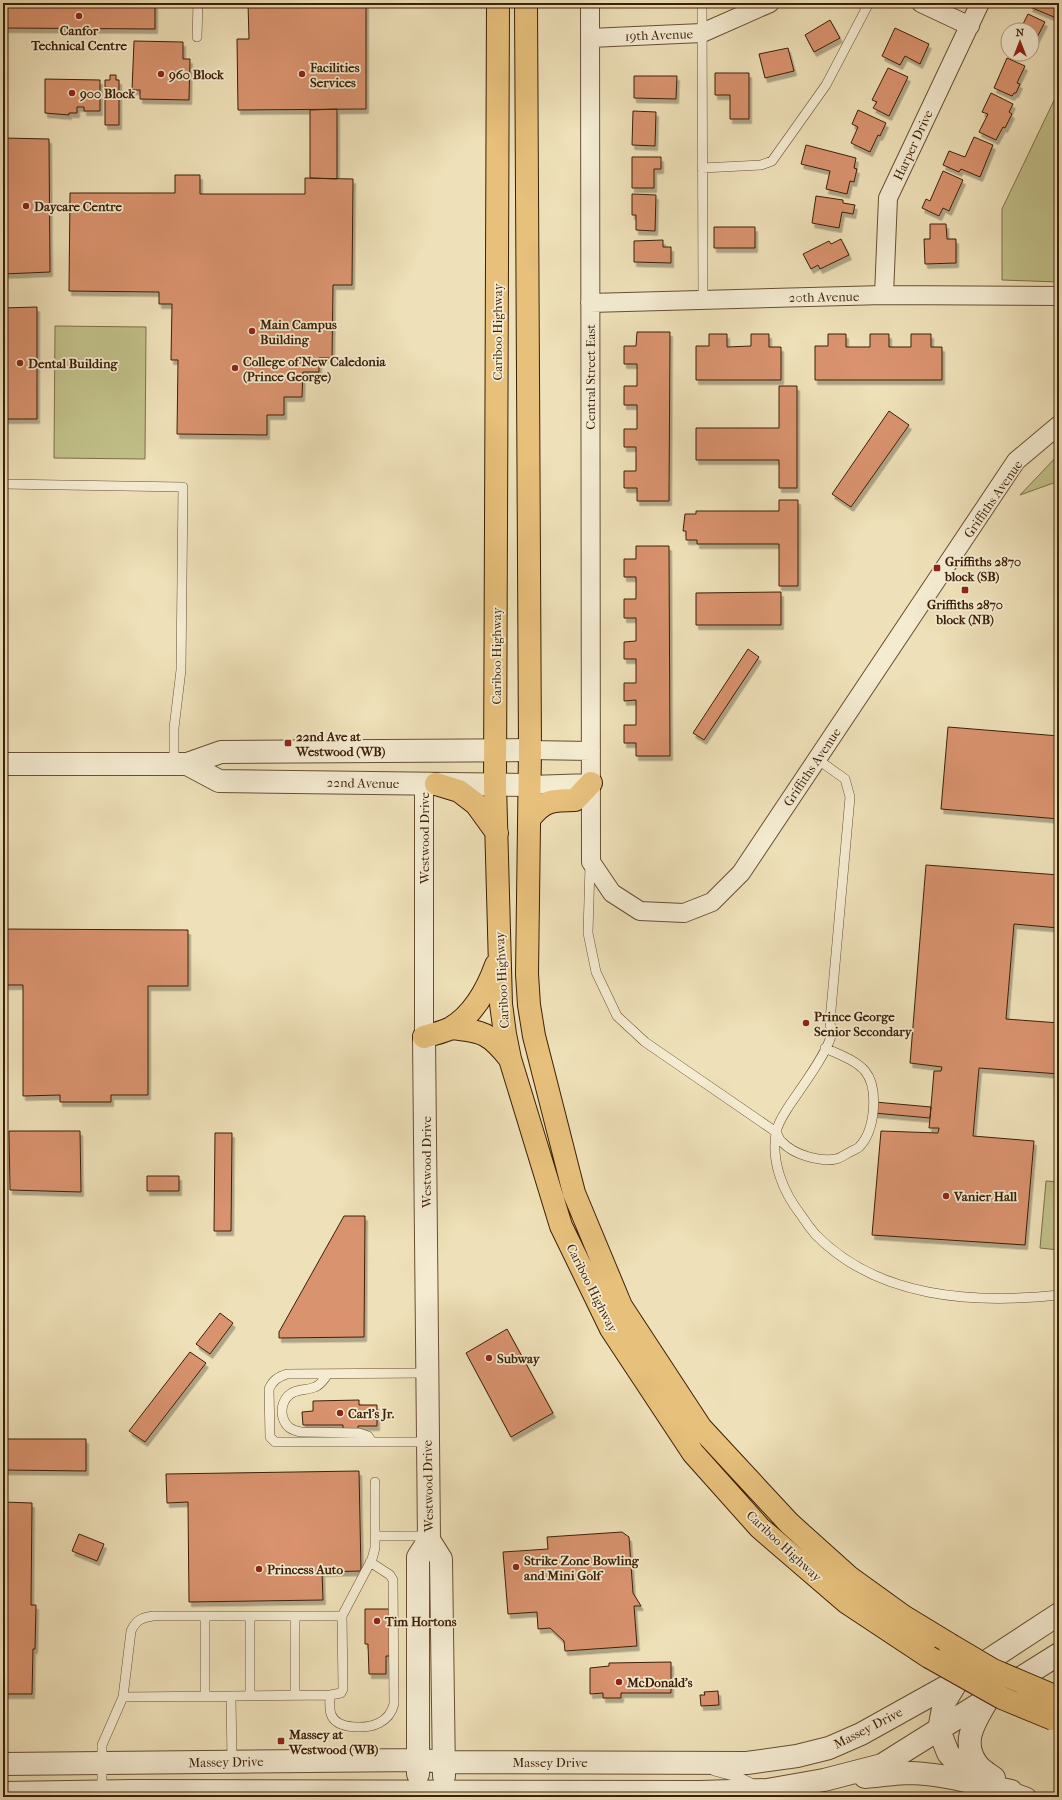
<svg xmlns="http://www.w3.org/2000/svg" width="1062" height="1800" viewBox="0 0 1062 1800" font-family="'IM FELL French Canon',serif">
  <defs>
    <filter id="shadow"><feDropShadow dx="2.5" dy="4.5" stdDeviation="0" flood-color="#0004"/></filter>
  </defs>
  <rect width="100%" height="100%" fill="#eee0b8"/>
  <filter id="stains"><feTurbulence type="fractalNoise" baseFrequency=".005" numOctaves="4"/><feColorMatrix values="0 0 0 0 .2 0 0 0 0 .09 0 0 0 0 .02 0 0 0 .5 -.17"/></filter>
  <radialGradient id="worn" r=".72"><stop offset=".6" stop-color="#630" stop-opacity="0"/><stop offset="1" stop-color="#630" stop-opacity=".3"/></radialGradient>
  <!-- green -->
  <path fill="#c1c089" stroke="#7e7048" d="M1059 90V282L1002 280V209Z
    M55 326 146 327 145 459 54 458Z
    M1059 454V481L1020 495Z
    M1046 1181 1059 1182V1250L1040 1248Z"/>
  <!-- building -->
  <path fill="#d9936e" stroke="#3c1f06" filter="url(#shadow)" d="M3 3H155V29L3 28Z
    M248 3H366V109L238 110 237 39H249Z
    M1032 3H1059V5L1054 17 1030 7Z
    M1028 14 1045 22 1032 47V30H1020Z
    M830 20 840 38 814 52 805 35Z
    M895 28 929 44 920 64 905 56 900 65 882 56Z
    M134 41 183 42V59H190L189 100 140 99V90H132Z
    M788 48 794 71 765 78 759 54Z
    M1007 58 1025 66 1017 83 1020 84 1016 93H1014L1012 96 994 88Z
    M888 68 908 77 889 116 873 108 877 102 872 100Z
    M715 73H749V119H730V95H715Z
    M110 75H116V80H119V125H105V80H110Z
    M634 76H677L676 99 634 98Z
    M45 79 100 80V111H84V107H77V113H69V115L45 113Z
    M991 93 1013 104 1009 112 1012 114 1005 128 1003 127 996 140 979 132 988 114 982 112Z
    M337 109V179L310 178V110Z
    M858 110 886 123 880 136 878 135 870 152 851 143 858 127 852 124Z
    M633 111 656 112 655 146 632 145Z
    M974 137 993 145 980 177 961 169 959 172 943 165 949 151 965 157Z
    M3 138 49 139 50 272 3 274Z
    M806 145 856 158 854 168 857 169 854 182 850 181 847 194 826 189 830 171 801 164Z
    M632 157H661V169H654V188H632Z
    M943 171 963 180 949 211 943 208 939 216 922 208 926 199 930 201Z
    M175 175H200V194H305V178L353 179 352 285H333L332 358H319V372H303L302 397H284V415H267V435L177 434 178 360H171L172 304H159V292L69 291 70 193H175Z
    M632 194 656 195 655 231 636 230V215H632Z
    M816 196 843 200V203L855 205 853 214 842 212 839 228 812 223Z
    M930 224H946L947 239H956V263L925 264 924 239H930Z
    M714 227H755V248H714Z
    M841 239 849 255 820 269 818 265 811 269 803 254 829 241 831 244Z
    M663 240V247H671V263L634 262V241Z
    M37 307V419H3V308Z
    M637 332H670L669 501H637V488H624V471H636V447H624V429H637V405H624V386H637V364H624V346H636Z
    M709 334H727V347L751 346V334H769V347H781V380H696V346H709Z
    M828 334H846V347H870V334H889V347H911V334H931V347H942V380H815V346H828Z
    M779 386H797V488H779V460H696V428H779Z
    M889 411 909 425 851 507 832 494Z
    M779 500H798V586H779V544H697V540H686V531H683L685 514H696V511H779Z
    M636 546H669L670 756H636V743H624V725H636V700L624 701V683H636V659H624V642L636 641V618H624V599H636V577H624V559H636Z
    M781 592V625H696V593Z
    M748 649 759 657 704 740 693 733Z
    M948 727 1059 736V819L941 809Z
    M926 865 1059 875V928L1014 924 1006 1019 1059 1023V1074L979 1068 973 1136 1034 1141 1025 1245 872 1235 881 1131 938 1133 939 1128H929L930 1118 934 1071H941L942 1067 910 1063Z
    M3 929 188 930V986H148V1095H111V1102H60V1095L23 1096V985H3Z
    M875 1102 931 1107 930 1118 874 1113Z
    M9 1131H80L81 1192 10 1190Z
    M215 1133H232L231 1231H214Z
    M147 1176H179V1191H147Z
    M344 1216H365L364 1337 279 1338V1332Z
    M220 1313 233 1323 210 1354 196 1344Z
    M507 1329 553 1413 511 1437 466 1353Z
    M190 1352 206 1363 145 1442 129 1431Z
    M359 1400V1405H377V1426H358V1429H343V1425H303L302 1412 313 1411V1401Z
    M3 1439H86V1471L3 1470Z
    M359 1471 361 1571 322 1572 323 1600 189 1602 188 1502 167 1503 166 1474Z
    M3 1502 32 1503 31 1605H36L35 1649H33L32 1694H3Z
    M622 1532 629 1537 633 1593 641 1606H634L637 1646 565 1651 564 1641 550 1628 538 1629 537 1612 508 1614 503 1552 548 1549 547 1537Z
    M79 1534 104 1544 97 1561 72 1551Z
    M365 1609H390V1656H386V1674H369L368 1644H365Z
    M671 1662V1693H621V1698H603V1693L590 1694V1668L609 1666V1663Z
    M718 1691 719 1705 701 1706 700 1695H705L704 1692Z"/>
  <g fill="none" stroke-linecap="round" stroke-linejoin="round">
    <!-- service casing -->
    <g stroke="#684f32" stroke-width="10">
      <path id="service" d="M702 3 703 300
        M197 37 198 3
        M702 168 761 165 772 161 826 85 869 3
        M3 484 183 487 181 670 174 728V764
        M817 759 845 779 850 797 830 1021C830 1025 832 1032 831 1036 826 1055 801 1088 789 1106 784 1114 777 1124 776 1133 771 1162 783 1192 801 1215 805 1221 810 1228 815 1234 878 1299 975 1304 1059 1295
        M590 866 588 933 596 972 617 1016 645 1042 776 1132C778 1135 779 1140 782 1142 794 1155 820 1162 836 1159 841 1158 846 1154 850 1152 853 1150 858 1149 860 1146 875 1130 879 1088 865 1071 856 1060 838 1054 825 1048
        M427 1373 287 1374C278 1377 273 1380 269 1389L270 1437 275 1442H428
        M328 1374C324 1379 321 1385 315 1387 308 1390 301 1389 294 1392 284 1396 280 1408 283 1418 286 1427 291 1430 301 1432L359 1433 368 1436 372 1442
        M376 1536H429
        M205 1616V1696
        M250 1616V1696
        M295 1616V1696
        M330 1695C330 1701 329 1709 331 1714 336 1730 367 1729 379 1723 387 1719 392 1712 394 1704L393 1580 390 1575 370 1562
        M231 1696 232 1762
        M123 1697 330 1695 341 1693 343 1689 342 1616 372 1559 375 1548V1482
        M714 1771 741 1778 755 1785
        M102 1792V1745L123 1697 131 1631C136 1620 141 1618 153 1616H342
        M809 1797 820 1784"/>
    </g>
    <!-- minor casing -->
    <g stroke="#684f32" stroke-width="20">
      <path id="minor" d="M590 3 591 862 612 893 640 911 684 913 712 902 741 873 1016 461 1059 425
        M921 3 970 26
        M590 38 702 33 770 3
        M884 295 888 198 980 3
        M590 303 884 295 1059 296
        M530 750 591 751
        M424 784V1037
        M530 785 591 783
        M1011 1791 1027 1797"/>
    </g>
    <!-- tertiary casing -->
    <g stroke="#684f32" stroke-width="24">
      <path id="tertiary" d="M3 764H187L221 752 530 750
        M187 764 219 781 530 785
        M424 1037 429 1540 441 1559 444 1776
        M958 1680 944 1703 939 1730 948 1753 962 1769 982 1778
        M988 1699C976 1720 960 1741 977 1764 981 1770 989 1774 994 1778
        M3 1764 418 1760 451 1762 747 1763 797 1756 829 1748 861 1734 958 1680 1059 1614
        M418 1774V1557L429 1540
        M865 1777C880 1776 896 1773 911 1773 945 1774 978 1784 1011 1791
        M3 1793 133 1791 700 1792 767 1790 824 1780 882 1765 1059 1654"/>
    </g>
    <!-- trunk casing -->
    <g stroke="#3c1f06" stroke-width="24">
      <path id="trunk" d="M498 3 495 784 501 1004 505 1034 510 1059 561 1226 611 1329 693 1453 760 1528 846 1602 929 1657
        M526 3 530 750 527 974 529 1005 534 1036 574 1193 621 1306 701 1428 789 1523 849 1577 903 1616 949 1644
        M436 784 459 791 476 804 497 833
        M530 818C544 800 553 800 575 800L591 783
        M451 1028C482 1031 490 1033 510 1059
        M424 1037C433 1034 444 1032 451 1028 474 1014 487 990 496 965"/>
    </g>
    <!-- service -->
    <use href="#service" stroke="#f4ebd1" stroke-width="9"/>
    <!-- minor -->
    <use href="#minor" stroke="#f4ebd1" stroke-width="18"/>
    <!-- tertiary -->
    <use href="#tertiary" stroke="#f4ebd1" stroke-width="22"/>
    <!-- trunk -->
    <use href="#trunk" stroke="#e7c07c" stroke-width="22"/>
    <!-- trunk-bridge casing -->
    <g stroke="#3c1f06" stroke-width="24" stroke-linecap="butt">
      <path id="trunk-bridge" d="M949 1644 993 1670 1059 1698
        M929 1657 1002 1698 1053 1719"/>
    </g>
    <!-- trunk-bridge -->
    <use href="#trunk-bridge" stroke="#e7c07c" stroke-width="22"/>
  </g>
  <!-- markers -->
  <g fill="#8f2418" stroke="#f4ebd1" stroke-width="1.5">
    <circle cx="79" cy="16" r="4"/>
    <circle cx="161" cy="74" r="4"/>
    <circle cx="302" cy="74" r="4"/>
    <circle cx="72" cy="93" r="4"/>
    <circle cx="26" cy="206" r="4"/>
    <circle cx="252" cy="331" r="4"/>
    <circle cx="20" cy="363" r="4"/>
    <circle cx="235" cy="368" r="4"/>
    <rect x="933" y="564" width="8" height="8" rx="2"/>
    <rect x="961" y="586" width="8" height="8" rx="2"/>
    <rect x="284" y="739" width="8" height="8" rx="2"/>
    <circle cx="806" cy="1023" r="4"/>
    <circle cx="946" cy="1196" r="4"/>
    <circle cx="489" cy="1358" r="4"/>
    <circle cx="340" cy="1413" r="4"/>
    <circle cx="516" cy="1567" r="4"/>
    <circle cx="259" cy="1569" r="4"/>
    <circle cx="377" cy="1621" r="4"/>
    <circle cx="619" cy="1682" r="4"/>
    <rect x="277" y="1737" width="8" height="8" rx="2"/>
  </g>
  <g text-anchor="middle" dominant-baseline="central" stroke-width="3.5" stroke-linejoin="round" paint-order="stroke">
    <!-- poi labels -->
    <g font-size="13" font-weight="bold" fill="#3c1f06" stroke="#f4ebd1" text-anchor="start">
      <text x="79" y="30" text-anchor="middle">Canfor<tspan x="79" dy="15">Technical Centre</tspan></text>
      <text x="310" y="67">Facilities<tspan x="310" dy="15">Services</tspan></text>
      <text x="169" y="74">960 Block</text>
      <text x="80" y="93">900 Block</text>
      <text x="34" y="206">Daycare Centre</text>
      <text x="260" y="324">Main Campus<tspan x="260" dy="15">Building</tspan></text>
      <text x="243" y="361">College of New Caledonia<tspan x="243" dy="15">(Prince George)</tspan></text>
      <text x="28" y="363">Dental Building</text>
      <text x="945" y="561">Griffiths 2870<tspan x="945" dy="15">block (SB)</tspan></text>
      <text x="965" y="604" text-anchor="middle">Griffiths 2870<tspan x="965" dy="15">block (NB)</tspan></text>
      <text x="296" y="736">22nd Ave at<tspan x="296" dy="15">Westwood (WB)</tspan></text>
      <text x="814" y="1016">Prince George<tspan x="814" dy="15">Senior Secondary</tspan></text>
      <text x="954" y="1196">Vanier Hall</text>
      <text x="497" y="1358">Subway</text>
      <text x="348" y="1413">Carl's Jr.</text>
      <text x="524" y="1560">Strike Zone Bowling<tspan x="524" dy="15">and Mini Golf</tspan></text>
      <text x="267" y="1569">Princess Auto</text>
      <text x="385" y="1621">Tim Hortons</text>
      <text x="627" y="1682">McDonald's</text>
      <text x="289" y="1734">Massey at<tspan x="289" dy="15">Westwood (WB)</tspan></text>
    </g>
    <!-- street labels -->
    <g font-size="13" fill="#3c1f06" stroke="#f4ebd1">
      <text transform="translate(659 35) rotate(-2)">19th Avenue</text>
      <text transform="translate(913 145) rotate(-65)">Harper Drive</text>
      <text transform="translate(824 297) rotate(-1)">20th Avenue</text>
      <text transform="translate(497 332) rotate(-90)">Cariboo Highway</text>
      <text transform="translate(590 377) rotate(-90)">Central Street East</text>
      <text transform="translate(993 499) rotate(-55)">Griffiths Avenue</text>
      <text transform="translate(496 656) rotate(-90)">Cariboo Highway</text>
      <text transform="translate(812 767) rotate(-56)">Griffiths Avenue</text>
      <text transform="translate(363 783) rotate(1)">22nd Avenue</text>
      <text transform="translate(424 838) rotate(-90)">Westwood Drive</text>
      <text transform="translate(502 980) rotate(-93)">Cariboo Highway</text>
      <text transform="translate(426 1162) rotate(-90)">Westwood Drive</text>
      <text transform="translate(592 1288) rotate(63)">Cariboo Highway</text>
      <text transform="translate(428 1486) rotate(-91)">Westwood Drive</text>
      <text transform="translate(784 1546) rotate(43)">Cariboo Highway</text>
      <text transform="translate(868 1728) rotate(-27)">Massey Drive</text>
      <text transform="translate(226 1762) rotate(-1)">Massey Drive</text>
      <text x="550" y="1762">Massey Drive</text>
    </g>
  </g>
  <!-- margin -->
  <rect width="1062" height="1800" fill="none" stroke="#eee0b8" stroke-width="16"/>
  <rect x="4" y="4" width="1054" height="1792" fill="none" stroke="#3c1f06" stroke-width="2"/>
  <rect x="8" y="8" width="1046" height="1784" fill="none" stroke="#3c1f06"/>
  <!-- north arrow -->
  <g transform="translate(1020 42)"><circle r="19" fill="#f4ebd1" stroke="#aa9980"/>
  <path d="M0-3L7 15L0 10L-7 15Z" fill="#8f2418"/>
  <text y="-6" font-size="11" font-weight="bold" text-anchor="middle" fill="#3c1f06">N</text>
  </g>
  <rect width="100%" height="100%" filter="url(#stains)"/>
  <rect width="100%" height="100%" fill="url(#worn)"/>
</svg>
